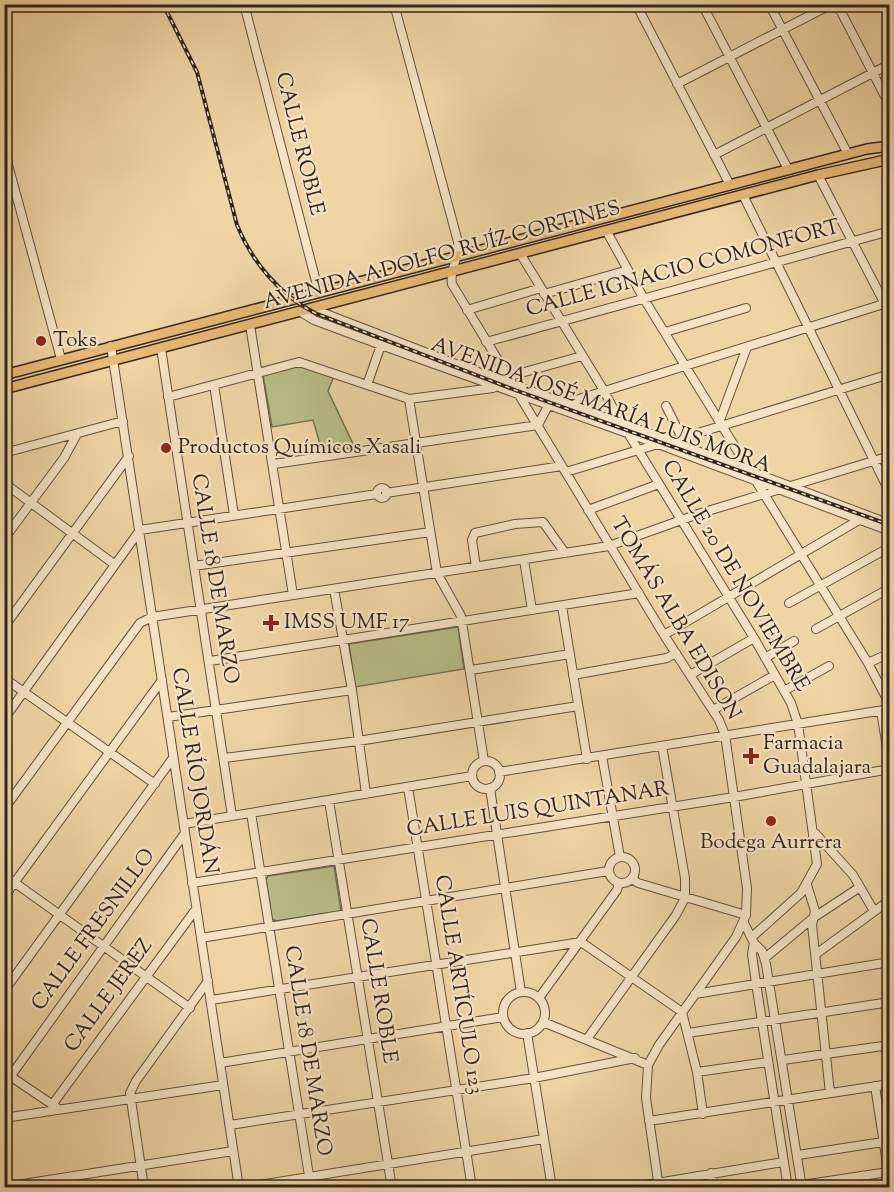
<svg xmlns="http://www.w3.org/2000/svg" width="894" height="1192" viewBox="0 0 894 1192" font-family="'Sorts Mill Goudy',serif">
  <rect width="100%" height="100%" fill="#efd4a4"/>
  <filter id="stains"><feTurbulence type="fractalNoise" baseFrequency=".00333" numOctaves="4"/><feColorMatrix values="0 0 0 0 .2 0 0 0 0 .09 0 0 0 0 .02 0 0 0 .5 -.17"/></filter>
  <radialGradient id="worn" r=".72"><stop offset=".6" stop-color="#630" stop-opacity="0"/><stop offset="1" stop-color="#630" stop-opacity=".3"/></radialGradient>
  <!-- green -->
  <path fill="#b8bd87" stroke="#747153" stroke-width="1.5" d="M302 364 334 376 328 391 354 446 322 451 313 420 272 427 263 375Z
    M458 627 464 669 355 687 349 644Z
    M334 866 341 911 276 921 272 919 266 879 268 876Z"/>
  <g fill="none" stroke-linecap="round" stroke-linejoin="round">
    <!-- minor casing -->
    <g stroke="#605140" stroke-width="10">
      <path id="minor" d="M244 4 319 293
        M394 4 458 242C460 257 449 269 452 284L664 635 719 720 725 735 747 888 746 915 736 937 659 1045 648 1065 646 1098 659 1188
        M636 4 730 185
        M702 4 788 169
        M769 4 848 154
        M837 4 890 106
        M677 84 832 4
        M4 150 61 359
        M714 155 890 64
        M818 175 890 314
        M743 195 890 493
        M607 232 644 299 868 663 890 705
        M521 255 603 389 622 425
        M544 294 628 270
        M313 309 461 366 671 441 890 524
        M467 310 541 288
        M301 312 314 320 381 345 658 444 890 531
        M250 325 293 595
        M665 332 746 308
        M486 342 890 231
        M111 346 239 1188
        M161 348 232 816
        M507 377 582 356
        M214 385 234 515
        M367 385 381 345
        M168 397 299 362 409 399 493 388
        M409 399 437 573 461 616 484 761
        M563 404 890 302
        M666 406 682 438
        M720 420 747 347
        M629 435 754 638 791 703 798 724 817 864 801 893 752 937
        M672 441 890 374
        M4 453 123 421
        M274 464 538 425 548 406
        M566 472 658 444
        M4 483 114 564
        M377 493a5 5 0 1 1 10 0a5 5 0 1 1-10 0Z
        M386 493 562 466
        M588 510 659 484
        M4 539 64 458 77 434
        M524 560 532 610
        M194 566 430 532
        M476 567 472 540 475 533 515 524 543 522 565 553
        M334 589 352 690 366 794
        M789 603 890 547
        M562 606 587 759
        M4 627 129 456
        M816 629 890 588
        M664 635 859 520
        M765 658 794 641
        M210 661 639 593
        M868 663 890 653
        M471 670 570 654
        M573 675 667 658 676 653
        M690 675 754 638
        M4 678 155 784
        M784 691 829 666
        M713 710 775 675
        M881 711 890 766
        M168 717 352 690
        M4 719 140 530 377 494
        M602 756 620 857
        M224 758 358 741 578 706
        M472 775a14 14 0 1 1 28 0a14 14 0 1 1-28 0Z
        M499 772 890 709
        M408 787 472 1188
        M490 788 521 992
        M329 801 392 1188
        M4 809 140 623 152 617 609 546 701 513 890 456
        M251 813 311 1188
        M184 824 472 776
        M815 833 853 875 874 911
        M609 870a13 13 0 1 1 26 0a13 13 0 1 1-26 0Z
        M4 875 190 1008
        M632 879 638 883 746 915
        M192 883 734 797 890 769
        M807 885 815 911 812 925 830 1093
        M4 897 162 680
        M744 923 754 943 762 951 766 964 802 1188
        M201 938 608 871
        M754 943 752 954 756 983 788 1188
        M816 954 890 900
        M765 958 813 918 860 887
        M4 991 173 758
        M503 1013a21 21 0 1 1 42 0a21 21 0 1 1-42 0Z
        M695 994 890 962
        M539 998 617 890 619 883
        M211 1000 581 942 682 1012 697 1072 703 1114
        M543 1022 648 1065
        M527 1033 552 1188
        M688 1033 890 1002
        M587 1039 676 915 685 898V878L662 746
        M783 1060 890 1045
        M220 1063 503 1017
        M4 1072 56 1107
        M697 1072 768 1062
        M10 1077 185 833
        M875 1086 890 1183
        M52 1105 196 909
        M4 1118 223 1085
        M649 1121 890 1084
        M230 1125 534 1078 635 1058
        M798 1155 883 1142
        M711 1173 714 1188
        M802 1185 888 1172
        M4 1187 233 1151
        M144 1188 130 1093 136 1081 208 981
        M240 1188 544 1139
        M627 1188 783 1162"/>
    </g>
    <!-- major casing -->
    <g stroke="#31251f" stroke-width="12">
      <path id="major" d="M4 375 867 149 890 146
        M4 389 818 175 890 159"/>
    </g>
    <!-- minor -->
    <use href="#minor" stroke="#f5e3c4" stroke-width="8"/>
    <!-- major -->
    <use href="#major" stroke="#e8ba72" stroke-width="9"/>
    <!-- rail casing -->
    <g stroke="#31251f" stroke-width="4">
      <path id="rail" d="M163 4 197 72 237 225C252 262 280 295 315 313L515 390 890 525"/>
    </g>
    <!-- rail -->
    <use href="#rail" stroke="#f5e3c4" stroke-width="1.5" stroke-dasharray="4.5" stroke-linecap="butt"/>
  </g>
  <!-- markers -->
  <g fill="#8f2418" stroke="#f5e3c4" stroke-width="2">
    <circle cx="41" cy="341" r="6"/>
    <circle cx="166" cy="448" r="6"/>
    <path d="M268 614h6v6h6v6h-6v6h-6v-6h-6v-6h6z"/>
    <path d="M748 747h6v6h6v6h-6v6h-6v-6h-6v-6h6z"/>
    <circle cx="771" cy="821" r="6"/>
  </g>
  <g text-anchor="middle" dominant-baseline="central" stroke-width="4.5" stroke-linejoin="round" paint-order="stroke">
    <!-- street labels -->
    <g font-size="21" fill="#31251f" stroke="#f5e3c4">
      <text transform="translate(299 144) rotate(76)">CALLE ROBLE</text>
      <text transform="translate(442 256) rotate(-15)">AVENIDA ADOLFO RUÍZ CORTINES</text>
      <text transform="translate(683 269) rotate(-15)">CALLE IGNACIO COMONFORT</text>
      <text transform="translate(601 406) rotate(20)">AVENIDA JOSÉ MARÍA LUIS MORA</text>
      <text transform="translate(735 576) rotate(59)">CALLE 20 DE NOVIEMBRE</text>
      <text transform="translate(214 579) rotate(81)">CALLE 18 DE MARZO</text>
      <text transform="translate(675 619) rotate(59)">TOMÁS ALBA EDISON</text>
      <text transform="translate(194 771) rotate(81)">CALLE RÍO JORDÁN</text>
      <text transform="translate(538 810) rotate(-9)">CALLE LUIS QUINTANAR</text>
      <text transform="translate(94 930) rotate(-54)">CALLE FRESNILLO</text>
      <text transform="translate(458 985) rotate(81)">CALLE ARTÍCULO 123</text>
      <text transform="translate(378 991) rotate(81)">CALLE ROBLE</text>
      <text transform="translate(109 996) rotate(-54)">CALLE JEREZ</text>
      <text transform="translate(307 1051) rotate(81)">CALLE 18 DE MARZO</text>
    </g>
    <!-- poi labels -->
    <g font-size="21" fill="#31251f" stroke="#f5e3c4" text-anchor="start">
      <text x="53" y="341">Toks</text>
      <text x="178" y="448">Productos Químicos Xasali</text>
      <text x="284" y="623">IMSS UMF 17</text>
      <text x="763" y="744">Farmacia<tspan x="763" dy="24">Guadalajara</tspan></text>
      <text x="771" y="843" text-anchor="middle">Bodega Aurrera</text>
    </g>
  </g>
  <!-- margin -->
  <rect width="894" height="1192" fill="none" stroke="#efd4a4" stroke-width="24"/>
  <rect x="6" y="6" width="882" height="1180" fill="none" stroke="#31251f" stroke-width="3"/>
  <rect x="12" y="12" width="870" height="1168" fill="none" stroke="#31251f" stroke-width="1.5"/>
  <rect width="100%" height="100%" filter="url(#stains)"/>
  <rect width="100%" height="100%" fill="url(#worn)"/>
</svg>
